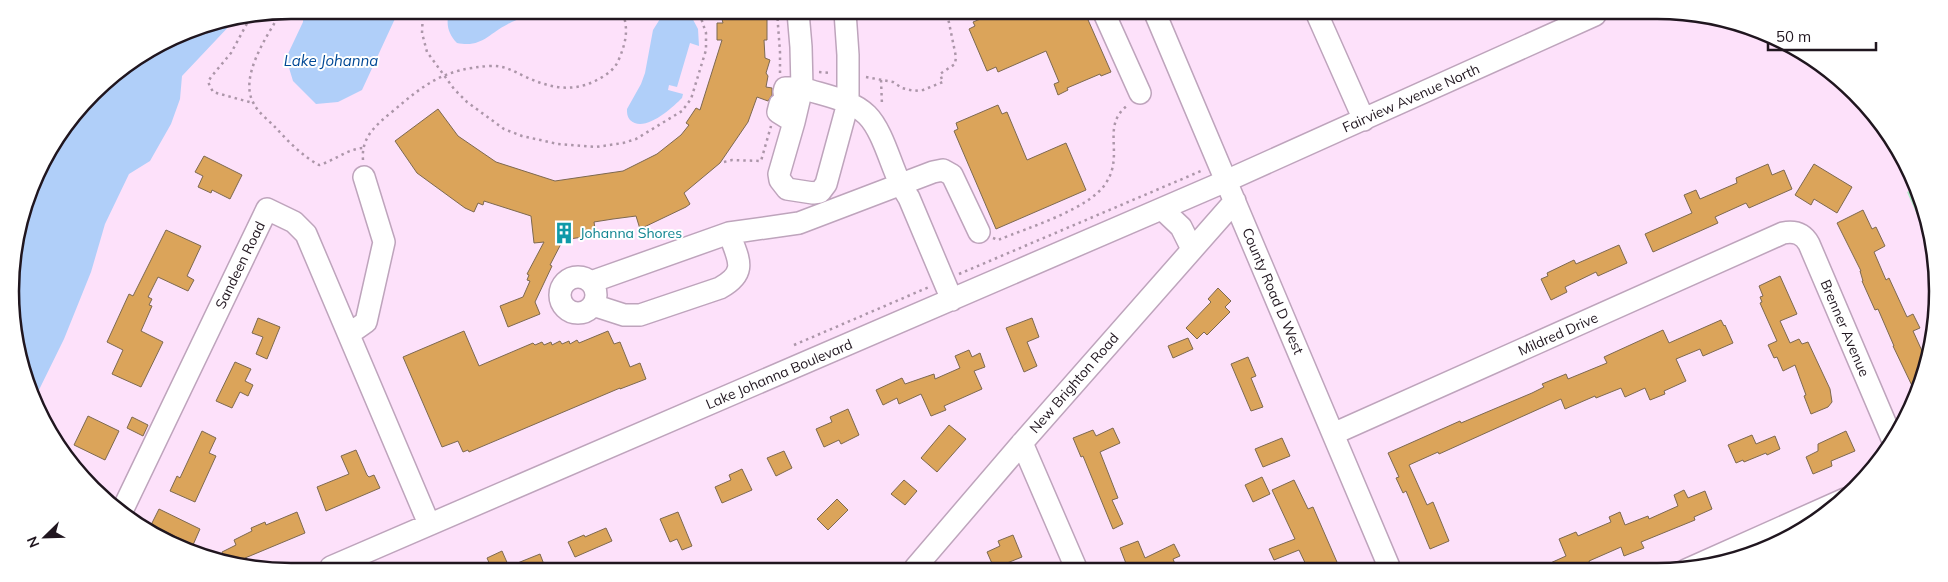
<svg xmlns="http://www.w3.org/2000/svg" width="1948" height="582" viewBox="0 0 1948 582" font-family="Mulish,sans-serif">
  <rect width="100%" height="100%" fill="#fde1fa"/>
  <!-- green -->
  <path fill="#b5ebcc" d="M1913 189 1933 236V251L1907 192Z"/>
  <!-- water -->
  <path fill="#b0cff9" d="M304 10H399L362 90 338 102 316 104 293 81 286 58 303 22Z
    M450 11H542C531 16 518 18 508 24 488 34 482 48 457 43 448 34 445 22 450 11Z
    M665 11 689 12 698 29 699 46 690 43 677 87 669 85 668 90 683 94 682 98C672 108 644 134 630 120 627 116 627 113 627 109L641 84 645 73 653 30Z
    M233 22 182 76 180 99 171 124 150 161 129 174 105 224 91 272 64 339 35 398 20 363 12 255 39 166 106 80 184 31Z"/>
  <!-- building -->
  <path fill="#dba45a" stroke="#7d6950" d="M720 12H764V16H767V40H764L765 58 770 60 766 73 768 76 766 87 772 88V95L768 101 757 97 748 122 720 163 684 193 690 204 686 207 640 229 636 216 613 219 594 222 596 235 563 240 550 265 552 266 535 302 540 314 508 327 500 306 523 297 530 281 527 280 529 275 527 274 544 242 534 243 531 216 484 201 483 205 478 203 474 212 465 208 417 173 395 141 438 109 458 136 496 162 555 181 623 171 657 154 681 135 689 125 686 123 696 108 700 110 722 40H717V23H723Z
    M995 13H1085L1111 72 1101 76 1100 74 1067 88 1068 90 1058 95 1054 84 1059 82 1046 51 998 72 996 67 987 71 969 29 975 26 973 22Z
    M998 105 1002 114 1007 112 1027 160 1066 143 1086 190 996 229 954 131 958 129 956 123Z
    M204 156 242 175 230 199 212 190 211 193 198 187 203 176 195 172Z
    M1768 164 1772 175 1784 170 1792 189 1749 208 1746 203 1715 217 1718 223 1653 252 1645 234 1692 213 1684 195 1696 190 1700 199 1737 183 1736 178Z
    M1814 164 1852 187 1837 213 1814 199 1811 205 1795 195Z
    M1863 210 1872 229 1876 227 1885 246 1874 252 1886 280 1889 278 1907 317 1913 314 1920 328 1913 331 1927 362 1915 392 1893 346H1894L1878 309 1875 310 1862 281H1863L1860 271H1861L1837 223Z
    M166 230 201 246 187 276 194 280 188 291 158 277 148 297 152 299 149 305 152 306 141 331 163 342 141 387 112 374 123 350 107 342 129 294 133 296Z
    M1619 245 1627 263 1598 276 1596 272 1565 287 1567 292 1551 300 1541 279 1548 276 1547 273 1574 260 1576 264Z
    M1780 276 1797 314 1780 321 1790 343 1799 339 1802 344 1808 342 1830 389 1832 402 1828 407 1811 414 1804 396 1806 395 1795 365 1783 371 1777 357 1774 358 1768 345 1777 341 1760 303 1762 302 1760 297 1763 296 1759 286Z
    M1218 288 1231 301 1225 307 1230 312 1207 335 1204 332 1197 339 1186 328 1211 302 1208 299Z
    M258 318 280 327 267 359 256 354 263 337 252 333Z
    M1032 318 1039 337 1027 342 1037 366 1024 372 1006 328Z
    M1721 320 1724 326 1725 325 1733 343 1703 356 1700 349 1676 359 1686 381 1664 391 1665 394 1650 400 1645 388 1625 397 1621 388 1596 398 1595 396 1565 409 1561 399 1439 454 1438 452 1409 465 1427 505 1433 502 1449 541 1430 549 1406 491 1403 493 1396 478 1399 477 1388 453 1460 421 1461 423 1532 393 1544 387 1542 384 1566 374 1568 379 1607 363 1604 357 1663 330 1669 343Z
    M464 331 479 366 533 343 535 345 542 342 544 345 551 342 552 345 560 341 562 344 569 341 570 344 577 340 579 343 608 331 614 344 620 342 630 367 640 363 646 379 620 389V388L469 452 468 450 463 452 458 441 442 447 403 357Z
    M1188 338 1193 349 1173 358 1168 346Z
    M969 350 972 357 980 353 985 367 974 371 982 389 944 406 946 410 931 416 921 394 899 404 897 398 883 405 876 390 902 378 905 384 934 374 935 379 960 368 955 356Z
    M1248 357 1256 376 1251 378 1263 407 1251 411 1231 364Z
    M235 362 251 369 245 381 253 385 248 396 240 392 232 408 216 401Z
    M848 409 859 435 841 444 839 440 824 447 816 429 832 422 830 417Z
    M88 416 119 431 105 460 74 445Z
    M132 417 148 425 143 436 127 428Z
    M949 425 966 439 937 472 921 458Z
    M1113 428 1120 443 1100 452 1118 498 1112 500 1123 524 1113 529 1083 456 1081 457 1073 438 1093 430 1096 436Z
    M202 431 216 438 209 453 216 456 195 502 170 491 177 476 180 478Z
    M1846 431 1855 451 1831 461 1832 466 1813 474 1806 457 1818 451V444Z
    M1752 435 1756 444 1775 436 1780 449 1767 455 1766 453 1744 462 1743 460 1736 463 1728 445Z
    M1282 438 1290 456 1263 467 1255 449Z
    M356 450 367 475 369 477 374 475 380 488 326 511 317 487 349 474 341 456Z
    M784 451 792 468 776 476 767 458Z
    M742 469 752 490 722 503 715 487 731 480 729 475Z
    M1262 477 1270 494 1253 502 1245 485Z
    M904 480 917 491 905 505 891 494Z
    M1294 480 1308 509 1313 507 1340 569H1308L1299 550 1274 560 1269 549 1295 539 1272 490Z
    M1684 490 1688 498 1705 491 1712 509 1694 517 1695 520 1641 542 1644 548 1624 556 1621 547 1589 561 1591 567 1584 569H1537L1566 556 1559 539 1576 532 1578 536 1611 522 1609 517 1620 512 1625 525 1648 516 1649 519 1678 506 1674 495Z
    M837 499 848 510 828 530 817 519Z
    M159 509 200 529 193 545 151 525Z
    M297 512 305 533 245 558 246 562 236 567 227 563 222 552 236 545 234 540 252 531 251 528 265 522 266 525Z
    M678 512 692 546 682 550 677 539 670 542 660 519Z
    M606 528 612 541 575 557 568 542 584 535 585 537Z
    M1013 535 1022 557 1007 563 1009 568H994L987 552 1000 546 998 541Z
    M1138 541 1145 558 1174 544 1180 556 1173 559 1177 569 1121 568 1127 566 1120 548Z
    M502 551 509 567H491L487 558Z
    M540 554 545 567H510V566Z"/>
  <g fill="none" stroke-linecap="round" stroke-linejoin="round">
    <!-- minor casing -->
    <g stroke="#bea4bc" stroke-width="24">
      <path id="minor" d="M845 12 848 55V103L826 184 820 192 813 193 787 189 780 180 779 174 794 122 802 88C822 95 851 99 867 115 882 130 890 162 899 181 902 187 906 193 909 198L952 300
        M1104 13 1140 93
        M1155 13 1390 569
        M1317 14 1364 120
        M784 92 785 88H802L801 47 798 12
        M780 104 778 112 794 122
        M1162 209 1181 227 1192 249
        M560 295a18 18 0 1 1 36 0a18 18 0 1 1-36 0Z
        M591 282 729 233 799 223 933 172 943 170 952 175 979 232
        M593 305 624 315H640L720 288C749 272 738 259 729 233
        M349 334 366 322 384 242 364 177
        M1333 434 1783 233C1794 231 1803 233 1809 244L1893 441
        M1022 443 1076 568
        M122 511 267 209 294 222 306 234 429 524
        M331 567 1226 181 1595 15
        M915 568 1022 443 1235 201
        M1686 570 1845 499"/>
    </g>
    <!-- path -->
    <path stroke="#ac96a9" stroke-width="2.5" stroke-dasharray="2.5 4" stroke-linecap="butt" d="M423 11 422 33 427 52 454 89 467 102 504 129 522 136 558 144 596 147 623 143 636 139 682 111 691 99 706 50V33L699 12
      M279 12 280 14C267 36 238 78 254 104 258 112 268 120 275 127 288 141 302 156 319 165 334 161 347 149 363 148
      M777 12 780 52V73
      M250 18 231 53 211 77 208 82 213 92 253 103
      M819 72 831 73
      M866 77 893 82 902 88 914 91 923 90 943 82 940 74 955 64 956 57 947 13
      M881 80 882 105
      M363 160C361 137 376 125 393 111 426 83 444 69 490 66 504 65 513 71 526 77 548 87 571 93 595 81 605 76 615 70 619 59 626 42 629 29 622 11
      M724 162 732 160 761 161 771 126
      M993 238 998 240C1027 228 1090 209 1106 183 1125 154 1100 126 1128 105
      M959 274 1201 171
      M794 345 929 287"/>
    <!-- minor -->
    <use href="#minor" stroke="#fff" stroke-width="21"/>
  </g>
  <!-- icons -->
  <defs>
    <g id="building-bare" transform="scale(1.725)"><path d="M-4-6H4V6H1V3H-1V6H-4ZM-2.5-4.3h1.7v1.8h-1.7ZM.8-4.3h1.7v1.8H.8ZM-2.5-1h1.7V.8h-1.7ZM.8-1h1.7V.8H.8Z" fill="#0f9aa8" stroke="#fff" stroke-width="2.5" paint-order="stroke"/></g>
  </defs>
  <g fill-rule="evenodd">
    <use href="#building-bare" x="564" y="233"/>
  </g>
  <g text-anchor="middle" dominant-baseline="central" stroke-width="4" stroke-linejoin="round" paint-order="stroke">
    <!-- street labels -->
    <g font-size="14" fill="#20161f" stroke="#fff">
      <text transform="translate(1411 98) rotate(-24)">Fairview Avenue North</text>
      <text transform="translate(240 265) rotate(-64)">Sandeen Road</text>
      <text transform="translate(1273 291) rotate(67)">County Road D West</text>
      <text transform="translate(1845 328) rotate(67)">Brenner Avenue</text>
      <text transform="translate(1558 334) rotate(-24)">Mildred Drive</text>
      <text transform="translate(779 374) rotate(-23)">Lake Johanna Boulevard</text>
      <text transform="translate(1074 383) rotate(-49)">New Brighton Road</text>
    </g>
    <!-- culture labels -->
    <g font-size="14" fill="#0d838f" stroke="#fff" text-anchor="start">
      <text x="580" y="233">Johanna Shores</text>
    </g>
    <!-- water labels -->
    <g font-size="15" font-style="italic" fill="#004996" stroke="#fff">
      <text x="331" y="60">Lake Johanna</text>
    </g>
  </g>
  <!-- crop -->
  <path d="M0 0H1948V582H0ZM291 19H1657A272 272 0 0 1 1929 291V291A272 272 0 0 1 1657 563H291A272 272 0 0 1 19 291V291A272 272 0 0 1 291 19Z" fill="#fff" fill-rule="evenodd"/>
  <path fill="none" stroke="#20161f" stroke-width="2.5" d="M291 19H1657A272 272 0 0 1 1929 291V291A272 272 0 0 1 1657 563H291A272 272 0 0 1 19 291V291A272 272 0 0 1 291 19Z"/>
  <!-- north arrow -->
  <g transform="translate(45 537) rotate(247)" stroke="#ffffff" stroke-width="4" paint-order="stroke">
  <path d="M0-4L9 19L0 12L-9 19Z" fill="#20161f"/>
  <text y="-8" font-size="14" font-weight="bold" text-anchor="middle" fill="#20161f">N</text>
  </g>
  <!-- scale -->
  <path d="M1768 42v8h108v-8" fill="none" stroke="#20161f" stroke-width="2.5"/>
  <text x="1776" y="42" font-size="15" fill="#20161f" stroke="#ffffff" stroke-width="4" paint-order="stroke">50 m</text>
</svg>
